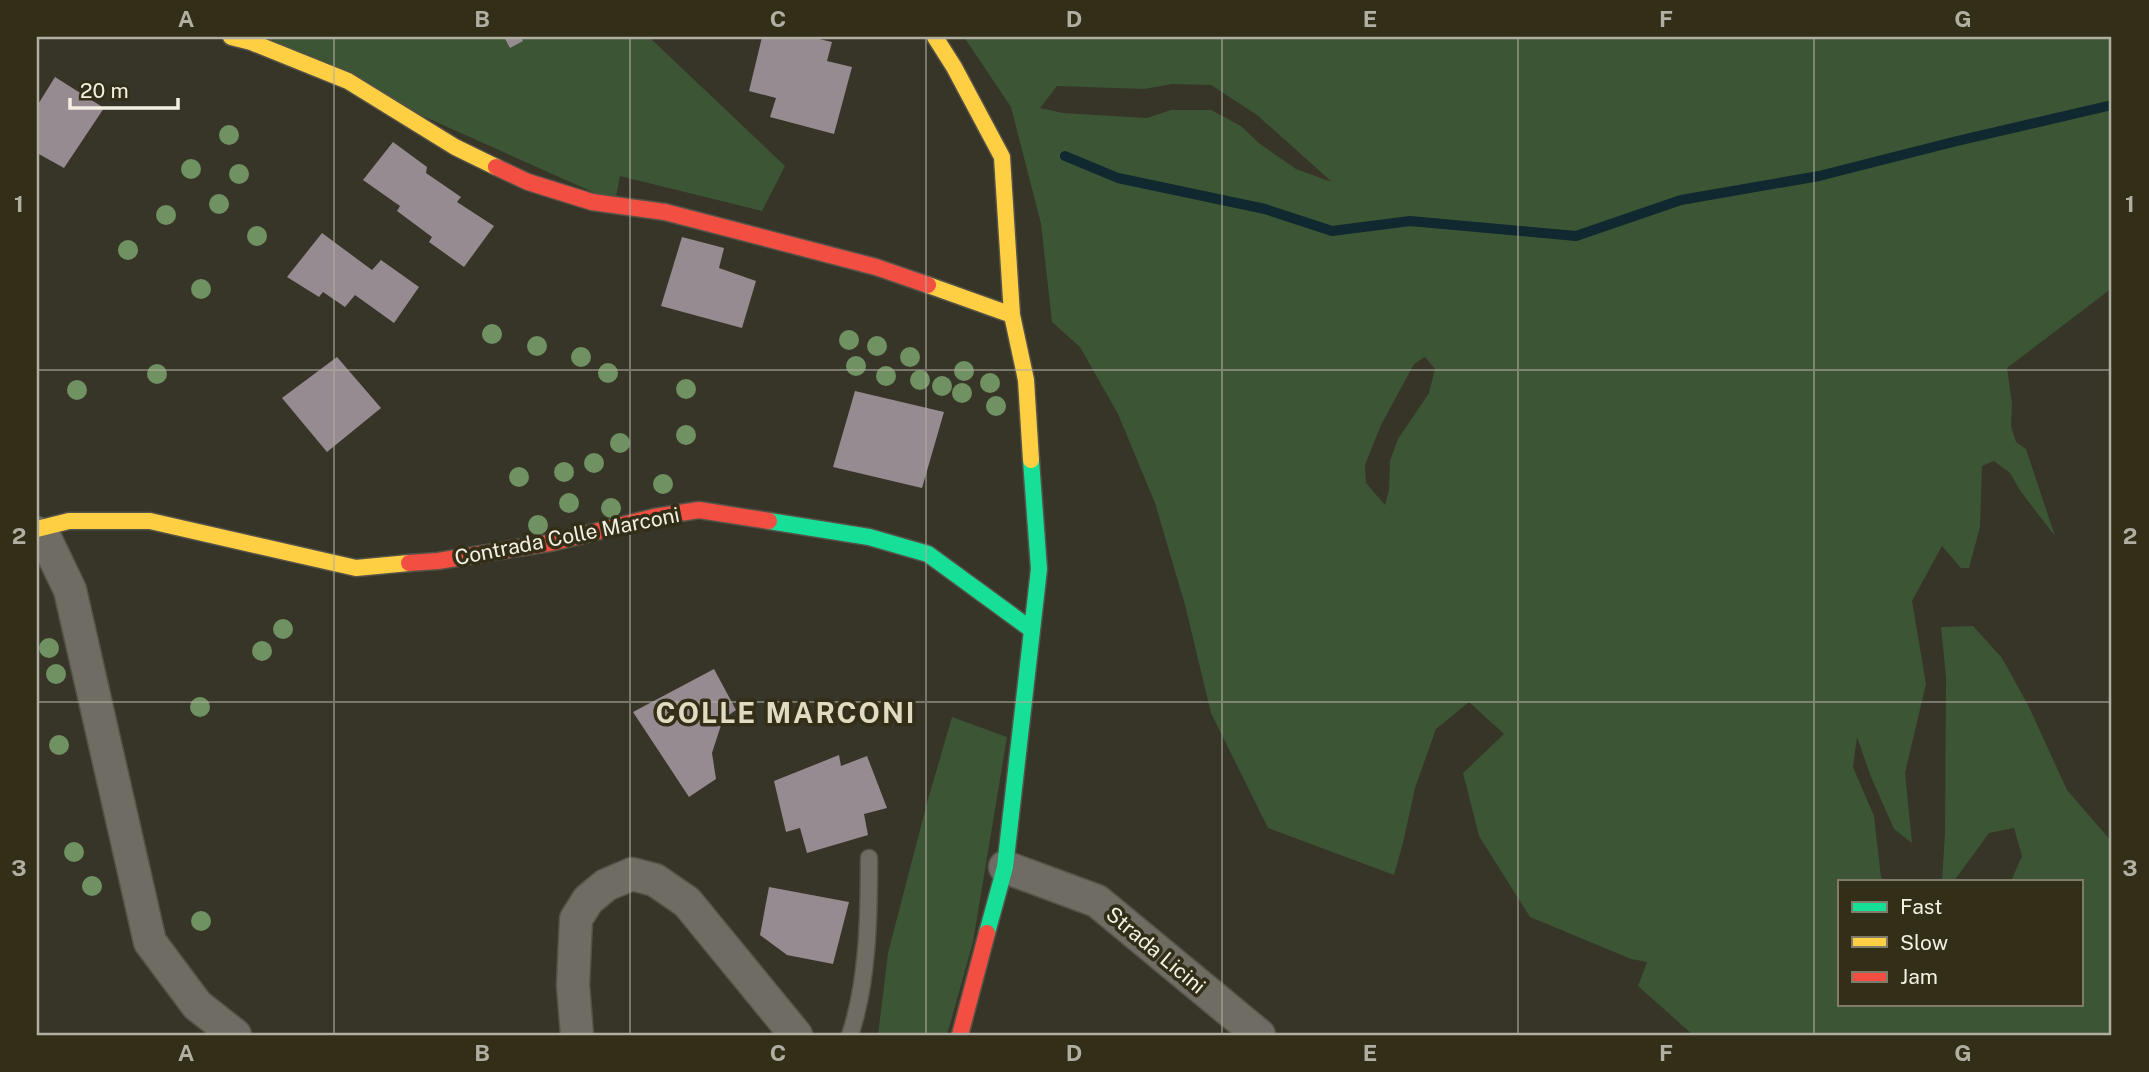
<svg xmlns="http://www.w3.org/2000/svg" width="2149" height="1072" viewBox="0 0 2149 1072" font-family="'Public Sans',sans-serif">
  <rect width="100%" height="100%" fill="#373428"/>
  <!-- green -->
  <path fill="#3c5534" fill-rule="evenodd" d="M246 37H649L785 166 762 211 620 176 615 202Z
    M964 37H2112V288L2007 368 2012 404 2011 426 2016 442 2026 449 2055 536 2021 492 2010 473 1994 461 1982 466 1980 527 1969 568H1961L1942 546 1912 601 1926 684 1905 773 1912 843 1894 829 1871 777 1857 737 1853 767 1874 816 1881 877 1885 881H1839V1004H2081V881H2011L2022 856 2014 828 1989 833 1954 881H1942L1945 833 1946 677 1941 627 1973 626 2002 658 2029 707 2067 790 2112 842V1035H1693L1638 986 1647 962 1631 959 1530 917 1479 836 1463 773 1504 734 1469 702 1436 729 1415 788 1403 843 1394 875 1268 828 1211 713 1185 605 1155 503 1118 414 1080 347 1052 322 1041 224 1011 107ZM1172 84 1211 85 1257 115 1332 182 1296 169 1260 144 1241 126 1211 110H1171L1147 118 1063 113 1040 108 1057 86 1144 89ZM1425 357 1435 369 1429 393 1398 439 1390 461 1389 490 1385 505 1366 483 1365 465 1381 425 1414 364Z
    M952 717 1007 737 973 942 947 1035H878L888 953 927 803Z"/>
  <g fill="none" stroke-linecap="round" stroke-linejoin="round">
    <!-- stream -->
    <path stroke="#10282f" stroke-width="10" d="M1065 156 1118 178 1265 209 1332 231 1410 221 1576 236 1681 200 1819 176 1957 141 2112 105"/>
  </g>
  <!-- building -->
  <path fill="#968b90" d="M504 37H521L523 41 510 48Z
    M762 37H811L832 42 827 61 852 67 834 134 770 117 776 98 749 91Z
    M55 77 104 108 64 168 37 153V106Z
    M393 142 427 167 426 173 461 197 457 202 494 226 464 267 429 242 432 237 397 211 400 206 363 180Z
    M322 233 372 270 381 260 419 287 394 323 355 295 345 307 323 292 319 297 287 277Z
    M682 237 724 248 719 268 756 281 742 328 661 306Z
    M337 357 381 408 327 452 282 398Z
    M855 391 944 412 922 488 833 467Z
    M714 669 736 710 723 719 712 753 716 779 689 797 633 712Z
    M839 755 841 766 867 756 887 808 864 814 868 835 807 853 800 828 786 832 774 781Z
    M769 887 849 902 833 964 787 955 760 935Z"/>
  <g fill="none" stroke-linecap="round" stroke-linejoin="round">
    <!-- lane casing -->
    <g stroke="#555248" stroke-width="19">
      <path id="lane" d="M850 1035C868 982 869 915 869 858"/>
    </g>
    <!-- street casing -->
    <g stroke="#555248" stroke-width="35">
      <path id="street" d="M37 533 46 540 70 590 150 942 197 1005 235 1035
        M1005 867 1097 901 1259 1035
        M577 1035 573 985 576 919 588 900 606 885 632 874 655 880 687 902 796 1035"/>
    </g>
    <!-- fast casing -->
    <g stroke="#555248" stroke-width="19">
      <path id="fast" d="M769 521 869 537 928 554 1032 630
        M987 933 1005 867 1039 569 1031 460"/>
    </g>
    <!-- slow casing -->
    <g stroke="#555248" stroke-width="19">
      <path id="slow" d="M231 37 251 42 348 81 455 147 496 167
        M935 37 954 67 1002 157 1012 315 1026 380 1031 460
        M928 285 1012 315
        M37 529 69 521H150L356 568 409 563"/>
    </g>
    <!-- jam casing -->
    <g stroke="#555248" stroke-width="19">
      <path id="jam" d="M496 167 528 182 592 202 665 212 876 267 928 285
        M409 563 438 561 555 542 654 517 699 510 769 521
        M960 1035 987 933"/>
    </g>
    <!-- lane -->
    <use href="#lane" stroke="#6e6c63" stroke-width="16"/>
    <!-- street -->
    <use href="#street" stroke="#6e6c63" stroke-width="32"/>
    <!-- fast -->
    <use href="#fast" stroke="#16e098" stroke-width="16"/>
    <!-- slow -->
    <use href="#slow" stroke="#ffcf43" stroke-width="16"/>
    <!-- jam -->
    <use href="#jam" stroke="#f24e42" stroke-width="16"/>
  </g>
  <!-- trees -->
  <g fill="#709161">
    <circle cx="229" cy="135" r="10"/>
    <circle cx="191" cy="169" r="10"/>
    <circle cx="239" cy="174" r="10"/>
    <circle cx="219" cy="204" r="10"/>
    <circle cx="166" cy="215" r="10"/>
    <circle cx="257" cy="236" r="10"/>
    <circle cx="128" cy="250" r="10"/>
    <circle cx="201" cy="289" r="10"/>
    <circle cx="492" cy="334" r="10"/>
    <circle cx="849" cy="340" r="10"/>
    <circle cx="537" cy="346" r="10"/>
    <circle cx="877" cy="346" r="10"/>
    <circle cx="581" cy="357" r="10"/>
    <circle cx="910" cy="357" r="10"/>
    <circle cx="856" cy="366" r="10"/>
    <circle cx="964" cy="371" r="10"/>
    <circle cx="608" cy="373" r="10"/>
    <circle cx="157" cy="374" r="10"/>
    <circle cx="886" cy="376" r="10"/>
    <circle cx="920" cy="380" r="10"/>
    <circle cx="990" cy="383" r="10"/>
    <circle cx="942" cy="386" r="10"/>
    <circle cx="686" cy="389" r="10"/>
    <circle cx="77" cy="390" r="10"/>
    <circle cx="962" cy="393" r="10"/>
    <circle cx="996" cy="406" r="10"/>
    <circle cx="686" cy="435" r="10"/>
    <circle cx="620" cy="443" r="10"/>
    <circle cx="594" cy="463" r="10"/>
    <circle cx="564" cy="472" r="10"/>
    <circle cx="519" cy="477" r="10"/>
    <circle cx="663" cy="484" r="10"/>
    <circle cx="569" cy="503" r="10"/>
    <circle cx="611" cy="508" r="10"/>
    <circle cx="538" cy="525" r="10"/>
    <circle cx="283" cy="629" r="10"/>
    <circle cx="49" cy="648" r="10"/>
    <circle cx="262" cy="651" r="10"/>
    <circle cx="56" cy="674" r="10"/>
    <circle cx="200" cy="707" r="10"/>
    <circle cx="59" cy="745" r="10"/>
    <circle cx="74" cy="852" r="10"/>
    <circle cx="92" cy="886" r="10"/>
    <circle cx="201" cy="921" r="10"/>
  </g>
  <!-- grid -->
  <path fill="none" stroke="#b1aea2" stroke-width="2" stroke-opacity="0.55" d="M334 37V1035M630 37V1035M926 37V1035M1222 37V1035M1518 37V1035M1814 37V1035M37 370H2112M37 702H2112"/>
  <g text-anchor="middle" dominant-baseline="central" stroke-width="7" stroke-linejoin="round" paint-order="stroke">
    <!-- street labels -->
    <g font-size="21" fill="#f3f0e3" stroke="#322e18">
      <text transform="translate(567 536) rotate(-11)">Contrada Colle Marconi</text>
      <text transform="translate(1156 950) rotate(40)">Strada Licini</text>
    </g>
    <!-- district labels -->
    <g font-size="28" font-weight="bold" letter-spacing="2" fill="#e1dcc1" stroke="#322e18">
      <text x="786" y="712">COLLE MARCONI</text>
    </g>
  </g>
  <!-- border -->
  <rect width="2149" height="1072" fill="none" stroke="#322e18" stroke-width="77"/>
  <!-- legend -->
  <rect x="1838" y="880" width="245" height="126" fill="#322e18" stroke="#7f7c69" stroke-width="2"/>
  <rect x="1852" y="902" width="35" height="10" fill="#16e098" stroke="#7f7c69" stroke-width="2"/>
  <text x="1900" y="914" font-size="21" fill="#f3f0e3">Fast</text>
  <rect x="1852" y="937" width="35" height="10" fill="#ffcf43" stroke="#7f7c69" stroke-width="2"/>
  <text x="1900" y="950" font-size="21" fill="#f3f0e3">Slow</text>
  <rect x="1852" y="972" width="35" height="10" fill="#f24e42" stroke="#7f7c69" stroke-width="2"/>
  <text x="1900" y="984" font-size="21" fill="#f3f0e3">Jam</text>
  <!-- scale -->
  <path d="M70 98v10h108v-10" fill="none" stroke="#f3f0e3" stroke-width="3.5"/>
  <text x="80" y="98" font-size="21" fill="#f3f0e3" stroke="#322e18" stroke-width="5" paint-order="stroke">20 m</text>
  <rect x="38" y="38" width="2072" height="996" fill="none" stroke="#b1aea2" stroke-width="2.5"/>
  <g font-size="23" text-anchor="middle" font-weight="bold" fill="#b1aea2">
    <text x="186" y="27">A</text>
    <text x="482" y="27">B</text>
    <text x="778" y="27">C</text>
    <text x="1074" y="27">D</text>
    <text x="1370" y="27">E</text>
    <text x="1666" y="27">F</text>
    <text x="1963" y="27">G</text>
    <text x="19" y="212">1</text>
    <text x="2130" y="212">1</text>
    <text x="19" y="544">2</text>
    <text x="2130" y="544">2</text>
    <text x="19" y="876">3</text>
    <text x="2130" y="876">3</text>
    <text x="186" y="1061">A</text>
    <text x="482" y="1061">B</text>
    <text x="778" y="1061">C</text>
    <text x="1074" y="1061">D</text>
    <text x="1370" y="1061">E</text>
    <text x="1666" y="1061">F</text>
    <text x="1963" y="1061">G</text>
  </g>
</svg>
